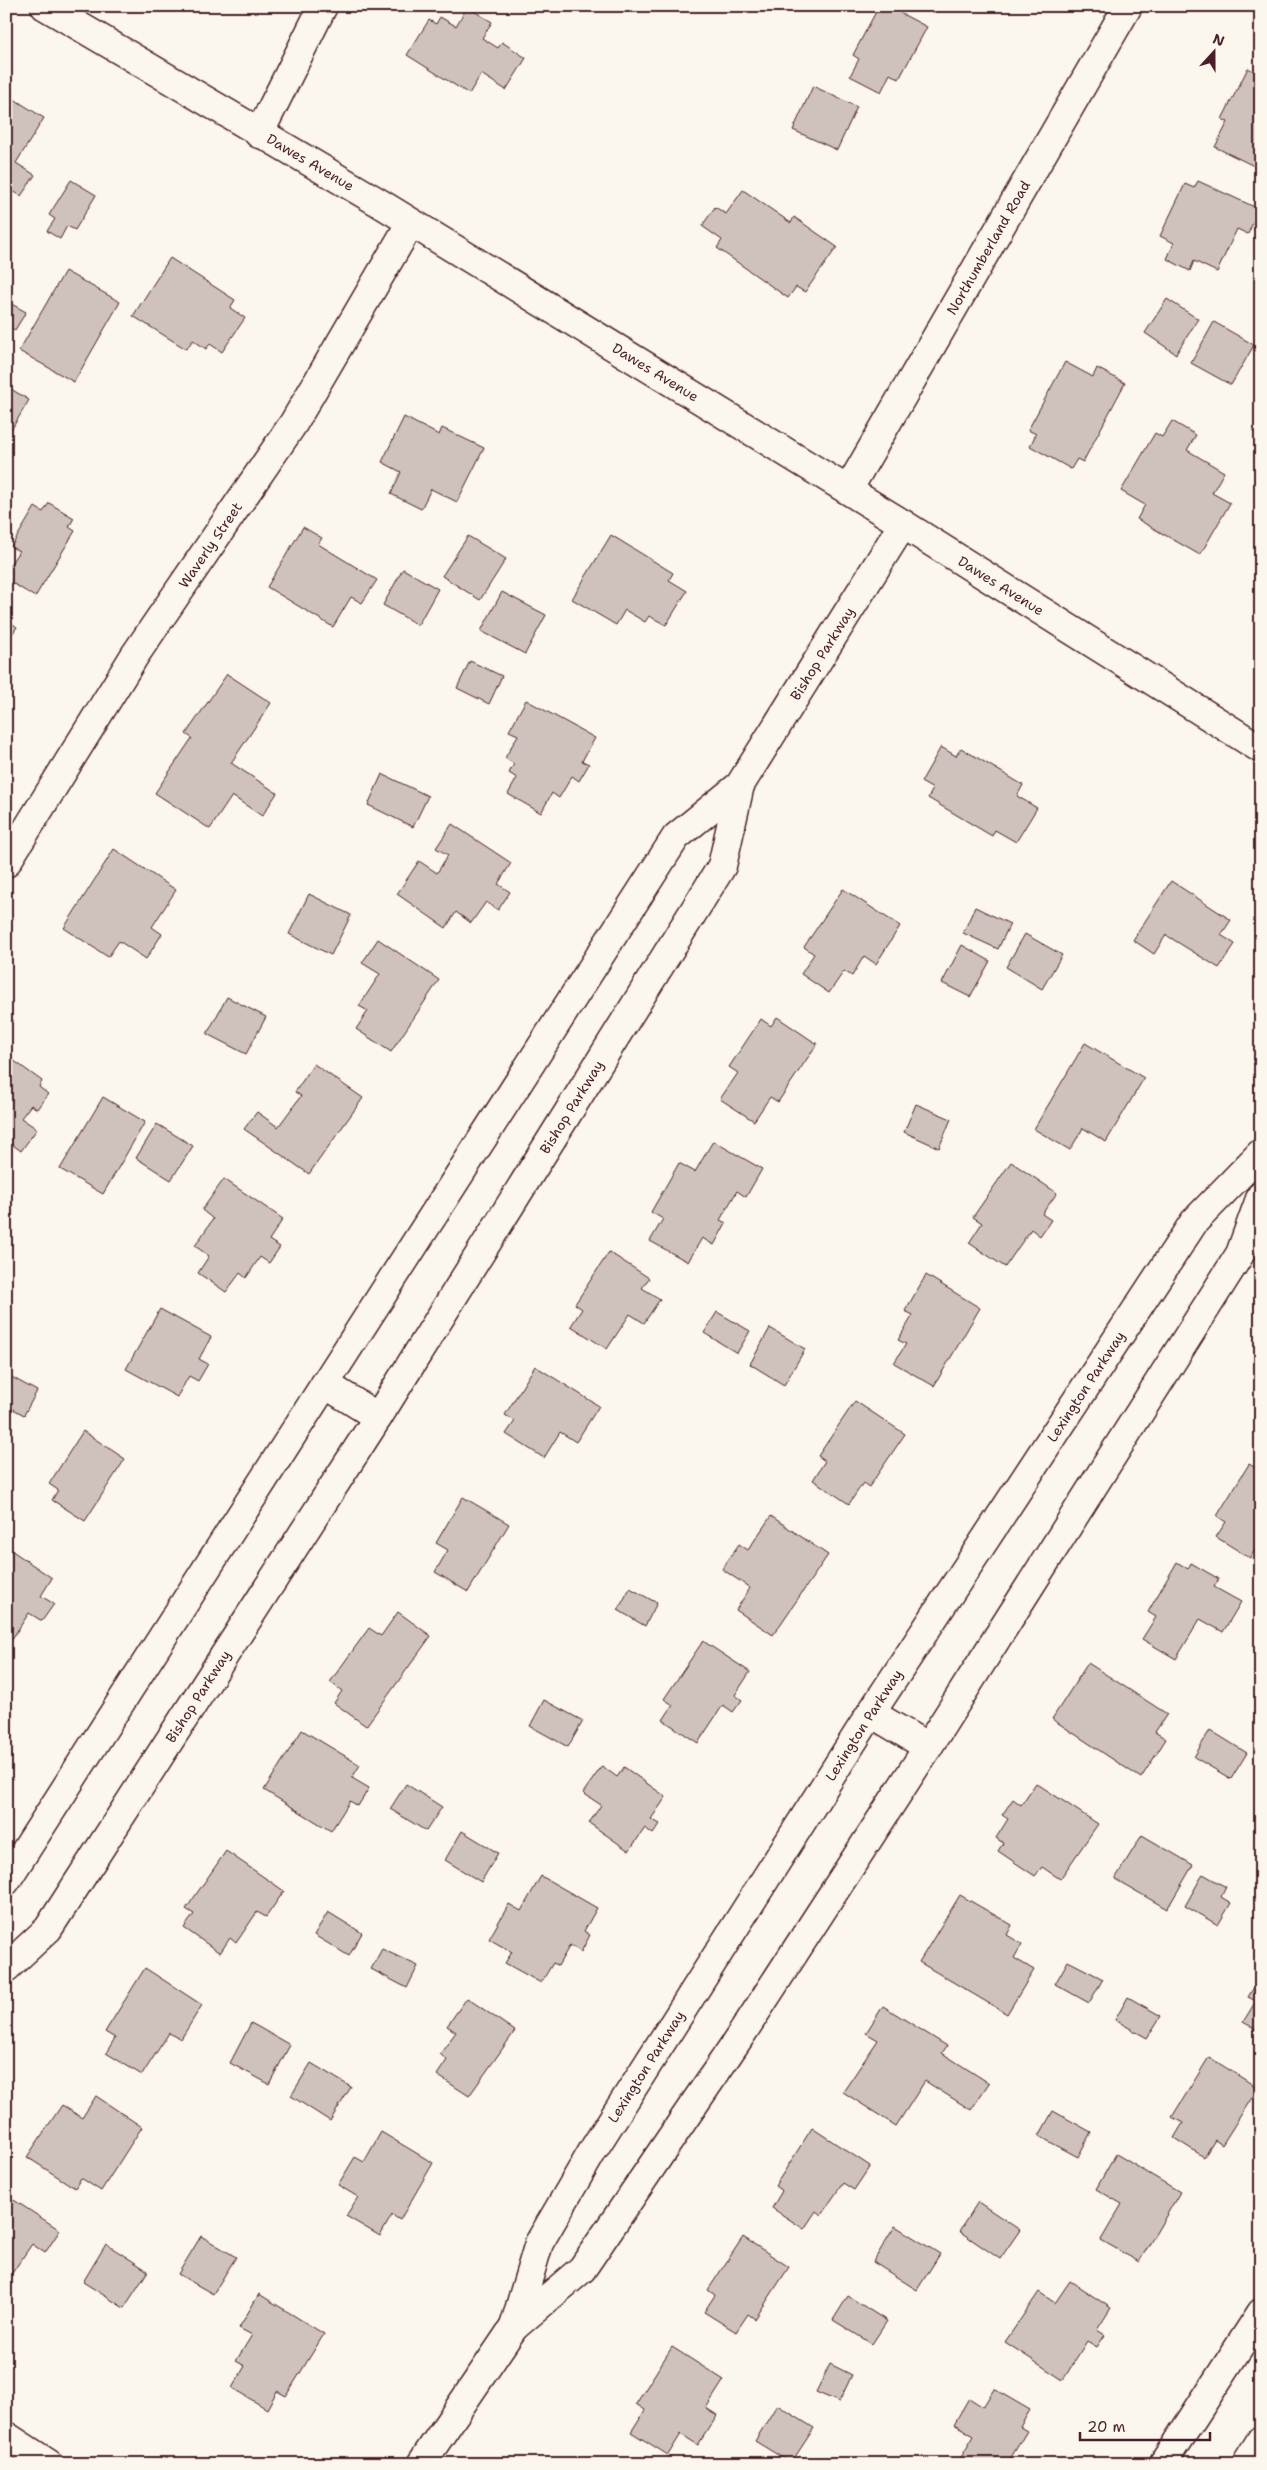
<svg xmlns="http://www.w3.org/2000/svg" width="1267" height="2470" viewBox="0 0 1267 2470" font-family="'Shantell Sans',sans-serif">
  <rect width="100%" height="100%" fill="#fbf7ec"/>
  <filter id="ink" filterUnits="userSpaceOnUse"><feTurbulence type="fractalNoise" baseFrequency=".02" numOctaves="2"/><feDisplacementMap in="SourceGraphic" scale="10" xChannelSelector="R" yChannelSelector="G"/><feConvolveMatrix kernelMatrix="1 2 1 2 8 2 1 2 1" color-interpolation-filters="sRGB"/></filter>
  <g filter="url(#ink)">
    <!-- building -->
    <path fill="#cfc2bc" stroke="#4a1f2b" d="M879 6H887L927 27 899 79 890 74 881 92 850 76 859 59 853 55Z
      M467 7 492 22 482 38 498 48 502 42 526 58 506 90 481 74 469 94 407 55 429 20 436 24 440 17 456 26Z
      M1248 68 1261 75V153L1254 166 1215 147 1228 122 1222 119Z
      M813 86 857 107 837 150 793 130Z
      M6 94 44 118 16 163 35 175 21 196 6 187Z
      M71 180 96 195 75 230 67 226 60 239 47 231 55 219 49 215Z
      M1198 181 1259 209 1248 234 1237 229 1217 272 1194 261 1190 271 1167 259 1174 243 1160 236 1185 184 1194 188Z
      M743 190 791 223 794 217 837 247 805 292 796 287 788 298 717 248 722 240 702 226 715 207 726 214Z
      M170 258 235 300 230 308 245 318 222 352 210 344 206 349 193 340 186 349 133 316Z
      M65 271 120 302 74 382 19 351Z
      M1167 299 1198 319 1176 354 1145 333Z
      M6 301 26 312 15 330 6 325Z
      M1214 322 1254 345 1231 385 1191 363Z
      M1065 362 1093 377 1097 368 1125 383 1083 462 1077 459 1071 469 1030 446 1036 434 1028 430Z
      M6 386 29 400 7 437 6 436Z
      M404 417 439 435 442 428 484 448 457 502 431 489 421 509 391 494 401 472 382 462Z
      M1172 421 1196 435 1187 450 1224 472 1212 493 1230 503 1200 555 1137 519 1145 505 1121 491 1155 433 1162 437Z
      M49 503 74 518 69 527 75 531 35 597 6 579V571L19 551 11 547 35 507 43 512Z
      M303 527 322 538 318 544 377 580 362 603 351 597 333 627 267 587Z
      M611 535 673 573 669 580 687 591 666 625 649 616 645 622 625 610 616 625 572 599Z
      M468 536 506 559 480 600 442 576Z
      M403 569 438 589 418 625 383 605Z
      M502 592 546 615 525 654 481 631Z
      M6 619 17 627 6 643Z
      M470 661 502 676 489 704 457 688Z
      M227 674 271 703 231 763 277 793 262 816 232 796 210 829 155 793 192 738 186 734Z
      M526 700 595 738 582 761 589 764 579 781 572 776 559 798 552 793 541 813 508 794 517 778 509 773 514 764 505 758 518 735 509 731Z
      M941 747 956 756 961 748 1023 785 1017 796 1037 808 1016 842 995 830 992 836 928 798 933 789 921 782Z
      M382 774 428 796 413 827 368 805Z
      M452 824 511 863 498 884 510 892 498 910 486 902 471 923 456 912 446 928 397 894 419 861 437 873 448 855 436 848Z
      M114 849 176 890 152 927 162 934 146 959 119 941 108 957 64 928Z
      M1171 881 1231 920 1221 935 1235 944 1219 968 1166 935 1154 954 1133 940Z
      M843 889 900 926 876 964 864 956 852 976 844 971 829 993 801 974 814 954 804 947Z
      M309 894 351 915 331 955 289 934Z
      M975 907 1010 924 998 949 963 933Z
      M1025 934 1062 955 1042 989 1006 967Z
      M378 939 439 980 391 1052 356 1029 368 1011 359 1006 380 974 362 963Z
      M962 945 990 961 970 997 942 983Z
      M227 997 266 1017 246 1054 207 1034Z
      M777 1017 817 1044 778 1102 770 1097 754 1121 720 1099 738 1073 729 1067 761 1019 771 1026Z
      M1085 1043 1144 1078 1106 1142 1083 1128 1070 1150 1034 1129Z
      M6 1055 42 1081 39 1087 48 1094 37 1109 31 1105 21 1118 37 1129 21 1151 6 1140Z
      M314 1064 363 1098 309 1174 244 1129 257 1112 278 1127 301 1096 295 1092Z
      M103 1097 145 1122 103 1194 60 1169Z
      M916 1104 951 1119 939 1148 904 1132Z
      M157 1124 193 1146 171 1180 136 1158Z
      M713 1141 762 1169 746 1197 737 1191 720 1220 726 1223 714 1245 702 1238 688 1262 650 1241 663 1219 651 1212 679 1163 695 1172Z
      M1011 1162 1057 1193 1042 1214 1051 1220 1040 1236 1031 1229 1005 1267 969 1243 982 1223 973 1217Z
      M224 1179 283 1219 269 1240 280 1247 269 1263 260 1257 246 1278 240 1273 226 1292 198 1273 209 1256 195 1246 213 1219 202 1210Z
      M609 1252 649 1278 642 1288 660 1299 644 1323 630 1314 607 1349 571 1326 582 1309 575 1304Z
      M926 1275 980 1308 934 1386 894 1363 906 1344 898 1340 913 1315 905 1311Z
      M160 1309 211 1337 199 1359 208 1364 198 1381 189 1376 177 1397 126 1369Z
      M717 1312 750 1331 737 1353 704 1333Z
      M770 1328 805 1349 784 1385 750 1364Z
      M535 1366 599 1406 576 1442 560 1432 544 1458 506 1434 515 1421 505 1415Z
      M6 1374 37 1391 24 1415 6 1405Z
      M855 1401 905 1434 869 1487 863 1483 849 1504 813 1480 825 1461 818 1456Z
      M83 1431 125 1459 85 1521 52 1500 58 1490 49 1484Z
      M1249 1464 1261 1471V1540L1250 1558 1216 1537 1226 1522 1217 1516Z
      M463 1497 509 1524 468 1592 435 1572 448 1550 436 1543Z
      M771 1516 828 1555 773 1635 736 1610 750 1588 722 1569 739 1544 748 1550Z
      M11 1550 52 1578 41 1596 54 1604 42 1621 29 1613 6 1648V1557Z
      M1177 1562 1188 1569 1191 1563 1219 1579 1214 1587 1241 1602 1223 1632 1200 1619 1176 1659 1142 1639 1156 1617 1148 1612Z
      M630 1588 657 1603 645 1626 618 1610Z
      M398 1612 431 1636 366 1726 334 1703 342 1691 330 1682 369 1628 381 1636Z
      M703 1641 750 1672 735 1695 742 1700 733 1712 723 1705 698 1743 663 1720 673 1705 664 1699Z
      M1088 1663 1167 1714 1155 1732 1166 1739 1141 1778 1052 1719Z
      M544 1700 583 1721 568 1747 530 1726Z
      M302 1730 360 1765 352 1778 369 1788 358 1806 350 1801 331 1831 264 1790Z
      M1210 1730 1247 1753 1231 1779 1194 1757Z
      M602 1766 617 1777 624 1767 666 1797 651 1819 660 1824 653 1834 645 1828 629 1851 589 1823 601 1805 583 1793Z
      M1036 1783 1098 1824 1060 1879 1042 1867 1035 1876 998 1851 1003 1843 996 1838 1008 1819 1002 1815 1013 1799 1021 1805Z
      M406 1784 442 1807 426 1831 390 1809Z
      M462 1831 498 1853 481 1882 445 1860Z
      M1142 1835 1193 1865 1167 1909 1115 1879Z
      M226 1851 284 1891 266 1917 257 1912 236 1943 230 1938 220 1953 184 1928 194 1914 186 1909Z
      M1203 1874 1226 1887 1221 1897 1231 1903 1218 1925 1185 1906Z
      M541 1876 597 1908 584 1931 590 1935 581 1952 570 1945 558 1966 553 1963 541 1983 505 1963 512 1952 489 1939 509 1904 521 1911Z
      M960 1895 1012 1925 1007 1935 1022 1944 1014 1958 1034 1970 1007 2014 919 1962Z
      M328 1912 362 1933 349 1956 314 1935Z
      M382 1949 418 1966 407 1988 371 1969Z
      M1068 1961 1103 1979 1089 2003 1055 1984Z
      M145 1968 202 2005 181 2039 169 2033 142 2075 106 2053 115 2038 105 2032Z
      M1261 1976V2032L1243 2022 1256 2001 1248 1997Z
      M1128 1997 1161 2016 1147 2038 1115 2020Z
      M467 1998 515 2031 469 2096 437 2075 447 2060 440 2054 456 2032 447 2026Z
      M883 2006 947 2046 942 2053 989 2083 971 2110 925 2081 896 2126 843 2092 878 2040 866 2033Z
      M251 2023 290 2045 269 2084 230 2063Z
      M1209 2057 1258 2088 1222 2145 1215 2140 1204 2157 1174 2138 1183 2123 1172 2117Z
      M311 2063 351 2087 330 2121 291 2096Z
      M96 2096 142 2127 101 2191 81 2178 75 2188 27 2157 62 2105 82 2118Z
      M1053 2111 1091 2132 1078 2157 1039 2136Z
      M812 2128 870 2166 854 2190 843 2183 821 2215 816 2211 804 2229 772 2208 782 2191 775 2186Z
      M381 2132 433 2163 400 2220 392 2215 380 2236 346 2216 358 2197 338 2185 355 2157 364 2162Z
      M1116 2154 1180 2192 1139 2262 1101 2240 1122 2204 1096 2189Z
      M6 2195 60 2230 45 2253 32 2244 6 2282Z
      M978 2202 1020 2230 1000 2259 959 2231Z
      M895 2226 940 2254 917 2290 873 2262Z
      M201 2236 236 2257 213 2294 178 2274Z
      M743 2237 789 2267 755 2319 748 2314 736 2332 704 2312 715 2295 708 2290Z
      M106 2244 148 2271 124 2308 83 2282Z
      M1070 2281 1111 2308 1097 2330 1105 2335 1097 2347 1087 2341 1063 2380 1005 2342 1039 2292 1055 2303Z
      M259 2294 324 2334 286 2396 277 2391 267 2409 232 2388 245 2366 236 2361 252 2335 239 2328Z
      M848 2296 887 2321 872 2344 833 2320Z
      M672 2347 724 2380 706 2408 717 2415 698 2445 681 2434 668 2455 631 2432 645 2410 636 2404Z
      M830 2364 852 2375 839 2402 816 2392Z
      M994 2389 1030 2410 1020 2427 1027 2431 1007 2464H957L974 2436 954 2424 969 2398 983 2407Z
      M777 2405 814 2428 791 2463 755 2441Z"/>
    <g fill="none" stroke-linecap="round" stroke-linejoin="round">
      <!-- minor casing -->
      <g stroke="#4a1f2b" stroke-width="31">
        <g id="minor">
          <path id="s1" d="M45 6 378 202 903 524 1261 749"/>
          <path d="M259 134 323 6"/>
          <path id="s2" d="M848 490 1128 6"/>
          <path id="s3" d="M6 863 135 655 293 424 410 224"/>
          <path d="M325 1384 378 1417"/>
          <path d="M871 1713 928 1747"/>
          <path id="s4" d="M6 1881 676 837 740 785 903 524"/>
          <path id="s5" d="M6 1968 48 1929 378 1417 722 866 740 785"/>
          <path id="s6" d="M514 2327 539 2243 595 2147 871 1713 1194 1222 1261 1153"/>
          <path d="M6 2436 49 2464"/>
          <path d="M421 2464 514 2327 582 2269 739 2038 928 1747 1240 1254 1261 1196"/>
          <path d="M1163 2464 1261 2313"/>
          <path d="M1246 2464 1261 2440"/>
        </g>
      </g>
      <!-- minor -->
      <use href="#minor" stroke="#fbf7ec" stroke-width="28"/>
    </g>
  </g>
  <g text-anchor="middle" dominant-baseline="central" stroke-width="4.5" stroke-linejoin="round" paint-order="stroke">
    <!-- street labels -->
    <g font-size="14" fill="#4a1f2b" stroke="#fbf7ec">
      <text stroke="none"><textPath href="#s1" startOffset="308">Dawes Avenue</textPath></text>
      <text stroke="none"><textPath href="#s2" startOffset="280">Northumberland Road</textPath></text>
      <text stroke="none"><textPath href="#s1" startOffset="712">Dawes Avenue</textPath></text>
      <text stroke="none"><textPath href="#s3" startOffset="378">Waverly Street</textPath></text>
      <text stroke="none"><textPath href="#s1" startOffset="1118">Dawes Avenue</textPath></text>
      <text stroke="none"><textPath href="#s4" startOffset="1478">Bishop Parkway</textPath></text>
      <text stroke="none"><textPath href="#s5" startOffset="1032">Bishop Parkway</textPath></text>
      <text stroke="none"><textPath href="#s6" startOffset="1104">Lexington Parkway</textPath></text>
      <text stroke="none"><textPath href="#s5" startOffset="334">Bishop Parkway</textPath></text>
      <text stroke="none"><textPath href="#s6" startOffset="699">Lexington Parkway</textPath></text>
      <text stroke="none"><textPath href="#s6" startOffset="294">Lexington Parkway</textPath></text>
    </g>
  </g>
  <!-- margin -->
  <rect width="1267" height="2470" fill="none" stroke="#fbf7ec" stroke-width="25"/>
  <rect x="12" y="12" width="1242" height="2445" fill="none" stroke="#4a1f2b" stroke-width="2" filter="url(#ink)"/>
  <!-- north arrow -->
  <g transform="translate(1214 52) rotate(21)" stroke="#fbf7ec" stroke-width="4" paint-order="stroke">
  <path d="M0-4L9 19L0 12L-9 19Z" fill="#4a1f2b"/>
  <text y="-8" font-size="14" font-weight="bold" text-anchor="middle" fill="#4a1f2b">N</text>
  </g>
  <!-- scale -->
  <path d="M1080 2432v8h130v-8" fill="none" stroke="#4a1f2b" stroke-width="2.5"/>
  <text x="1087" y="2432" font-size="15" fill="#4a1f2b" stroke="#fbf7ec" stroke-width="4" paint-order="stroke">20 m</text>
</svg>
